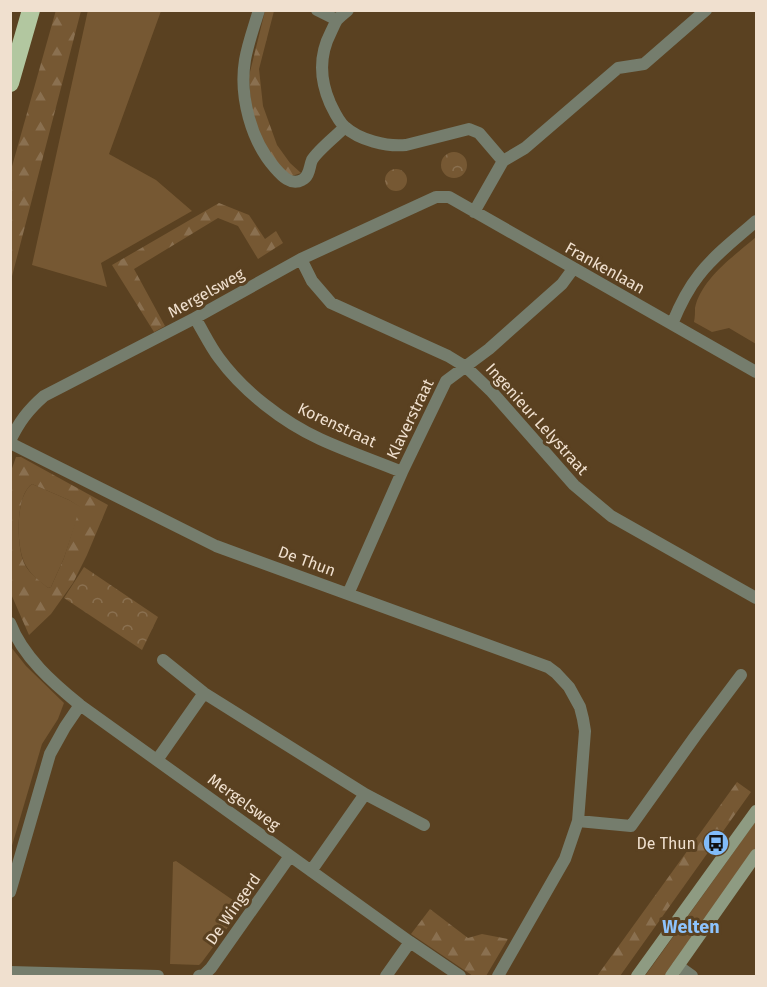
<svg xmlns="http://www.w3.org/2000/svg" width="767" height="987" viewBox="0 0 767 987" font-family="'Fira Sans',sans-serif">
  <defs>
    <pattern id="forest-firs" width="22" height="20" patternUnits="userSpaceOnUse" patternTransform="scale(1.5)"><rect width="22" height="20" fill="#765833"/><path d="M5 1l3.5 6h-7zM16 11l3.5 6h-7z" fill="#8a7050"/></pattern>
    <pattern id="park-crowns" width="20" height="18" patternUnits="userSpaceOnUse" patternTransform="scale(1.5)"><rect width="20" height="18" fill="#765833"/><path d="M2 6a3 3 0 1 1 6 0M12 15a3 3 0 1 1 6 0" fill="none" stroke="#8a7050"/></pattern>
  </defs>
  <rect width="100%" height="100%" fill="#5a4121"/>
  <!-- grass -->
  <path fill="#765833" d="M88 10 161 11 109 154 156 180 192 211 101 263 107 287 32 265Z
    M756 237V344L729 328 712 332 694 322C695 317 695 312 695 308 701 279 735 255 756 237Z
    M32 484 69 500 81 507 64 558 51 587 48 588C39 581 30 574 25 564 16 547 15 496 32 484Z
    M11 647 26 666 64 703 58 719 42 744 11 849Z
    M756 821V848L665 976H645Z
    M176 861 243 907 202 962 199 965 170 964 173 862Z"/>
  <!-- forest -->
  <path fill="url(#forest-firs)" fill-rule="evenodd" d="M56 10 81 11 11 280V170Z
    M265 11H274L259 69 263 106 277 145 290 163 301 173 292 176 279 168 258 134 251 107 249 76Z
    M219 203 249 215 265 239 276 231 283 243 258 259 238 226 218 218 134 269 165 326 154 332 112 265Z
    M16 457H21L108 505 87 555 73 583 51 614 29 635 11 594 10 474ZM32 484 69 500 80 507 64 558 51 587 48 588C40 581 30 574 25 565 16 548 15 495 32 484Z
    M737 782 751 792 620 976H597Z
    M430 909 468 938 482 934 508 939 486 976H473L411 934Z"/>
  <!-- park -->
  <path fill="url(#park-crowns)" d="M441 165a13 13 0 1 1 26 0a13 13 0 1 1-26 0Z
    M385 180a11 11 0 1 1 22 0a11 11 0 1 1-22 0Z
    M84 567 158 617 142 650 64 598Z"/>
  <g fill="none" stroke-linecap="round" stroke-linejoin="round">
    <!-- street -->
    <path stroke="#757d6d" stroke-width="12" d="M259 10C254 27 248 43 245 60 239 96 251 141 275 168 282 176 291 186 302 180 310 176 309 167 312 160 317 151 337 135 345 127
      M317 10 337 20
      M348 10C345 13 340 16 337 20 335 23 333 28 331 32 319 55 320 80 330 103 334 111 338 121 345 127 359 140 387 147 406 145L469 129 479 133 503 161
      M474 212 503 161 525 148 618 68 644 64 706 10
      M301 259 312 281 331 303 448 356 466 367 492 392 574 485 611 516 756 598
      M195 318C203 331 210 346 219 358 243 391 283 422 320 439 346 451 375 461 402 472
      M672 324C679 307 687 290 699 275 715 254 737 238 756 221
      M10 441C19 422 28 410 44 396L195 318 301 259 436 197H449L756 372
      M10 443 216 546 548 667 556 673 569 687 580 707 583 719 585 731 578 821 565 859 498 976
      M348 594 402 472 446 381 489 349 562 284 573 269
      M10 623C23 657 53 683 80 705L410 942 460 976
      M163 660 204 693 365 794 424 825
      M157 760 204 693
      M578 821 631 826 696 735 741 675
      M311 871 365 794
      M10 892 50 754 65 727 80 705
      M678 966 692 976
      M10 972 158 976
      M199 976 204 975 211 968 290 856
      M386 976 410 942"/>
    <!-- secondary -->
    <path stroke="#8e9b82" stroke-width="12" d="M637 976 756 811
      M671 976 756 855"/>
    <!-- highway -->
    <path stroke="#b2c7a0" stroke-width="18" d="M10 83 31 10"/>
  </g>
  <!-- icons -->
  <defs>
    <g id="bus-disc" transform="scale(1.35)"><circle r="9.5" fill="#81bcfa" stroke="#5a4121"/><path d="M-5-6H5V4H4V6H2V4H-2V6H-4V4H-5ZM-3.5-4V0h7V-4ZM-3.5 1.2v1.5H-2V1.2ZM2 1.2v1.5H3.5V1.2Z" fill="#111"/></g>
  </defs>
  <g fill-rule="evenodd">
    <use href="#bus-disc" x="716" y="843"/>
  </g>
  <g text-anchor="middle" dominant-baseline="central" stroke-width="6" stroke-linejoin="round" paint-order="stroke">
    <!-- street labels -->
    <g font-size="16" fill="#f0e0cf" stroke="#5a4121">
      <text transform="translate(605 268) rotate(29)">Frankenlaan</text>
      <text transform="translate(206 293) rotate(-29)">Mergelsweg</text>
      <text transform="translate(410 419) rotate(-64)">Klaverstraat</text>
      <text transform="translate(537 419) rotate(48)">Ingenieur Lelystraat</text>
      <text transform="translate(337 425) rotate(25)">Korenstraat</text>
      <text transform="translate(307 561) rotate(20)">De Thun</text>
      <text transform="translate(244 802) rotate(36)">Mergelsweg</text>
      <text transform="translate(233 909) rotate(-55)">De Wingerd</text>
    </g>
    <!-- poi labels -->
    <g font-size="16" fill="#f0e0cf" stroke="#5a4121" text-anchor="end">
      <text x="696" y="843">De Thun</text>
    </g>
    <!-- neighbourhood labels -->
    <g font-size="18" font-weight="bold" fill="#8dc3fd" stroke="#5a4121">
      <text x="691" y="927">Welten</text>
    </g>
  </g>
  <!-- border -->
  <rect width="767" height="987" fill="none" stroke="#f0e0cf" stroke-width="24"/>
</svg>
